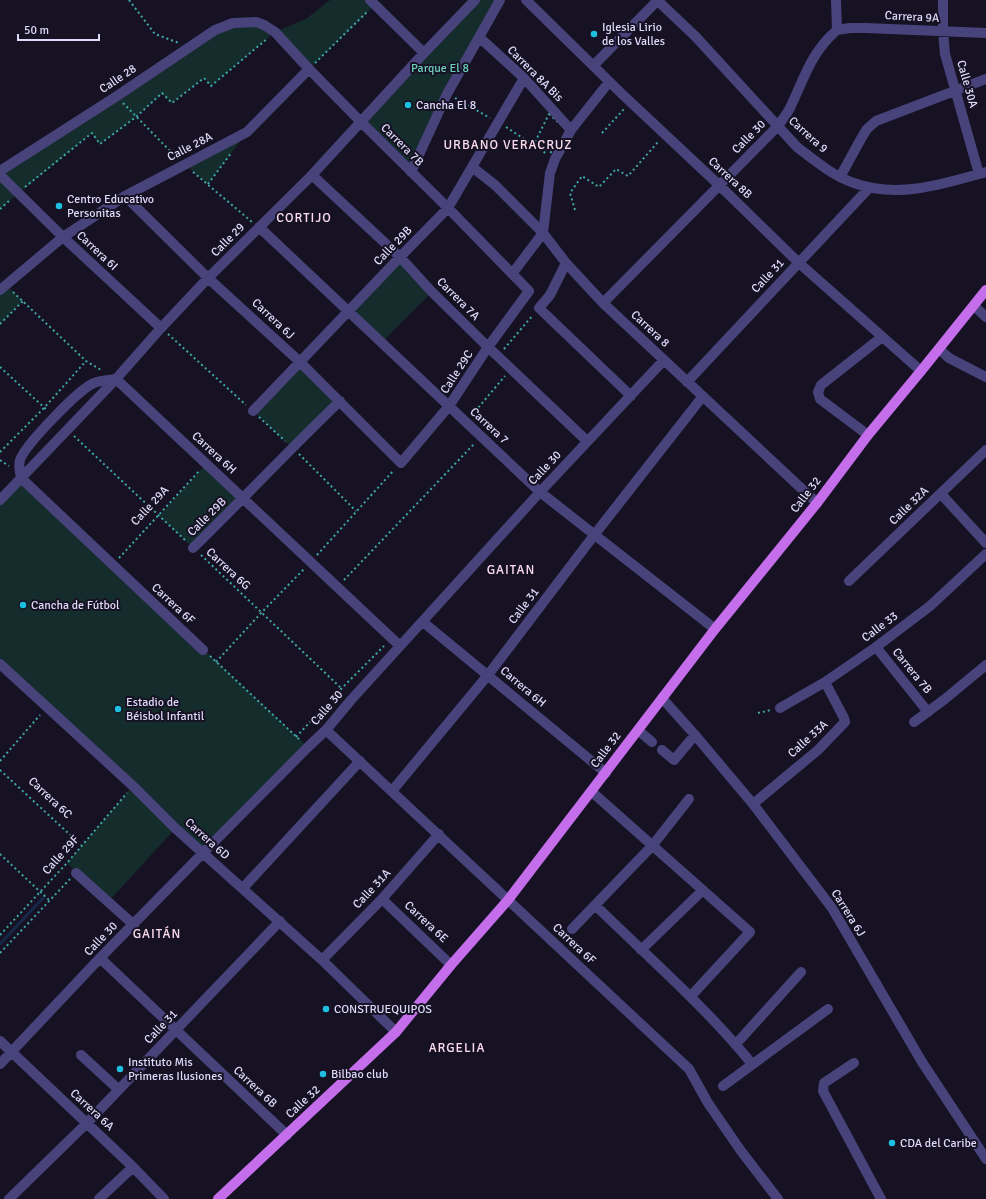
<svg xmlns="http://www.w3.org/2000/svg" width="986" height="1199" viewBox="0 0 986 1199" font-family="Signika,sans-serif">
  <rect width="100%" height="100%" fill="#161223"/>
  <!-- green -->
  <path fill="#152c2c" d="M330 0H370L375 5 309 69 275 32 211 86 204 78 172 103 162 94 136 117 100 144 91 134 19 193 0 209V171L215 30 246 22 275 32 306 19Z
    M476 0H499L411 172 361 122Z
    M247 132 208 184 184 164Z
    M400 257 432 292 382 342 348 311Z
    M6 285 23 301 0 324V290Z
    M299 361 340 401 292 448 253 411Z
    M206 464 243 499 193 548 159 516Z
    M21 478 308 747 203 853 175 829 108 902 67 863 133 786 0 664V500Z"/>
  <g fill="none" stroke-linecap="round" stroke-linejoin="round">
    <!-- stream -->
    <path stroke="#172748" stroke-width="3" d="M0 944 43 898"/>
    <!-- path -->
    <path stroke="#3fa7a8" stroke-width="2" stroke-dasharray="2 3" stroke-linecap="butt" d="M129 0 155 34 179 43
      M315 63 368 11
      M455 98 490 118
      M123 103 177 158
      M549 114 568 131 554 154 535 142Z
      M506 127 547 154
      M602 133 624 109
      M193 172 252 222
      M208 184 232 152
      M25 187 92 133 100 144 136 117 162 93 172 103 204 78 211 86 268 38
      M0 209 11 199
      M575 210 570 193 582 176 599 187 616 169 628 176 658 142
      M13 292 86 361 101 370
      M0 324 23 301
      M168 334 246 405
      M504 349 533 315
      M0 367 48 411
      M472 415 505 376
      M259 417 285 441
      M74 436 186 541
      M0 452 44 408 86 361
      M299 454 356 511
      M0 460 9 466
      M201 555 341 688
      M317 555 394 470
      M119 558 200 470
      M344 580 475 443
      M210 656 300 740
      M216 662 261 613 304 569
      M758 713 771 710
      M296 737 341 689 384 646
      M0 761 40 715
      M0 770 81 845
      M0 854 50 901
      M0 935 67 863 127 793
      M0 953 70 879"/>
    <!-- minor -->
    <path stroke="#49437c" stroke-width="10" d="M370 0 424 53
      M526 0 622 94 719 185 799 263 921 371
      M657 0 696 37 797 147C814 160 833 176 854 183 897 199 944 184 986 172
      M943 0V32L945 54 979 174
      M837 30 850 28H866L986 33
      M479 37 524 78 571 130
      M593 66 658 0
      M472 167 495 185 543 233 566 263 603 303 817 503
      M0 171 117 96 215 30 233 23 256 22 264 25 275 32 309 69 361 122 448 208 529 291 488 347 449 406 401 463 299 361 208 278 125 196
      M411 172 447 94 500 0
      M0 175 63 237 161 328
      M312 175 400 257 432 292 488 347 587 441
      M840 177 862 137 867 129 876 121 986 79
      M259 227 540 492 715 629
      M543 233 550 173 555 159 571 130 609 82
      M566 263 550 295 539 308 631 396
      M512 274 543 233
      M0 290 63 237 125 196 247 132 309 69
      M603 303 778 126C782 120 787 114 790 108 804 79 811 52 837 30L836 0
      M974 306 986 317
      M939 349 949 358 986 377
      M687 382 869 188
      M253 411 400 257 448 208 524 78
      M868 435 820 399 818 392 821 385 882 337
      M941 494 986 543
      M0 500 116 379 161 328 208 278 312 175 424 53 475 0
      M193 548C243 499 290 449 340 401
      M849 581 986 450
      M423 622 606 773
      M876 647 928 712
      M203 650 21 478C20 472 18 467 20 460 25 445 79 389 94 383 101 380 109 380 116 379L400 646
      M0 664 133 786 175 828 322 960 396 1032
      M662 698 695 735 753 804 832 908 922 1062 986 1159
      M780 708 825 682 876 647 930 606 986 554
      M914 722 945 699 986 665
      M326 730 689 1069 708 1103 741 1151 778 1199
      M638 730 652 742
      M662 750 674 760 695 735
      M392 791 488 675 595 534 703 396
      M592 792 750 932 691 996
      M753 804 818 750 843 724 845 722 844 718 825 682
      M76 873 134 925
      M243 888 360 761
      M382 899 451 965
      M595 905C648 957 705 1006 752 1064
      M572 929 652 846 689 799
      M641 950 703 890
      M100 958 287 1135
      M322 960 382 899 439 834
      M0 1041 133 1167 164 1199
      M736 1044 801 972
      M81 1055 118 1089
      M854 1063 824 1083 823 1091 881 1199
      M0 1064 100 958 203 853 308 747 326 730 351 700 540 492 664 360
      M723 1086 828 1009
      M9 1199 87 1123 280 921
      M99 1199 133 1167"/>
    <!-- major -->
    <path stroke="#c56eec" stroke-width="10" d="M218 1199 396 1032 451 965 508 900 715 629 817 503 868 435 921 371 986 290"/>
  </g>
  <!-- markers -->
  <g fill="#1ec0e1" stroke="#161223" stroke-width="1.5">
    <circle cx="594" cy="34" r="4"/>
    <circle cx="408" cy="105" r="4"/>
    <circle cx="59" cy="206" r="4"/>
    <circle cx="23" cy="605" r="4"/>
    <circle cx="118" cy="709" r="4"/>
    <circle cx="326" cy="1009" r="4"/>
    <circle cx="120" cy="1069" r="4"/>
    <circle cx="323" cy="1074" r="4"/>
    <circle cx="892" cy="1143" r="4"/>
  </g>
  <g text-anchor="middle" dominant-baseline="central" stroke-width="4" stroke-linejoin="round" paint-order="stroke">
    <!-- street labels -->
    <g font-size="12" fill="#dfd9fa" stroke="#161223">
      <text transform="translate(912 17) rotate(3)">Carrera 9A</text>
      <text transform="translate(535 74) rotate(45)">Carrera 8A Bis</text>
      <text transform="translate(118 79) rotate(-34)">Calle 28</text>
      <text transform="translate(967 84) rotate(74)">Calle 30A</text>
      <text transform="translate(808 135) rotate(42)">Carrera 9</text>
      <text transform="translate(749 137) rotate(-45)">Calle 30</text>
      <text transform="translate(402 145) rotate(45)">Carrera 7B</text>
      <text transform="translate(190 147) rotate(-27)">Calle 28A</text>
      <text transform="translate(730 178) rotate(43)">Carrera 8B</text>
      <text transform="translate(228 240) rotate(-45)">Calle 29</text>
      <text transform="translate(393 246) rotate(-46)">Calle 29B</text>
      <text transform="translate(97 251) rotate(43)">Carrera 6I</text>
      <text transform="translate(768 276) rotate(-47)">Calle 31</text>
      <text transform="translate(458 299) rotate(45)">Carrera 7A</text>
      <text transform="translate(273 319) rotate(43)">Carrera 6J</text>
      <text transform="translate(650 329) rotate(43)">Carrera 8</text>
      <text transform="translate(457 372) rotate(-57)">Calle 29C</text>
      <text transform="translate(489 426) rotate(43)">Carrera 7</text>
      <text transform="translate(214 453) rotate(43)">Carrera 6H</text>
      <text transform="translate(545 468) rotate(-47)">Calle 30</text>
      <text transform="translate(806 495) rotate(-52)">Calle 32</text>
      <text transform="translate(150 506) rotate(-47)">Calle 29A</text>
      <text transform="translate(909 506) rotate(-44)">Calle 32A</text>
      <text transform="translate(207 517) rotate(-45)">Calle 29B</text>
      <text transform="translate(228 569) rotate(43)">Carrera 6G</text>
      <text transform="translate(173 604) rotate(43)">Carrera 6F</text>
      <text transform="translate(524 606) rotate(-53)">Calle 31</text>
      <text transform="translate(880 627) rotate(-37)">Calle 33</text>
      <text transform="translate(912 671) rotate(51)">Carrera 7B</text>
      <text transform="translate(523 687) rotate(40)">Carrera 6H</text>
      <text transform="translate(327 708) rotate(-49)">Calle 30</text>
      <text transform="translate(808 739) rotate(-42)">Calle 33A</text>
      <text transform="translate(606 750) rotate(-53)">Calle 32</text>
      <text transform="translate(50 798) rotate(43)">Carrera 6C</text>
      <text transform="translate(207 839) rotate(42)">Carrera 6D</text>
      <text transform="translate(61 855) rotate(-48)">Calle 29F</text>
      <text transform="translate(372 889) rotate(-47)">Calle 31A</text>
      <text transform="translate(848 913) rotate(58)">Carrera 6J</text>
      <text transform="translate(426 922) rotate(43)">Carrera 6E</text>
      <text transform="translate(101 939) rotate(-46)">Calle 30</text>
      <text transform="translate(574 944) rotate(43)">Carrera 6F</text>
      <text transform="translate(161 1027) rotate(-46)">Calle 31</text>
      <text transform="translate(255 1087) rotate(43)">Carrera 6B</text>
      <text transform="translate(303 1102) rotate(-43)">Calle 32</text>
      <text transform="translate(92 1110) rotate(43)">Carrera 6A</text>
    </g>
    <!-- poi labels -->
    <g font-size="12" fill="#dfd9fa" stroke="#161223" text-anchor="start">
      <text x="602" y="27">Iglesia Lirio<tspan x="602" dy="14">de los Valles</tspan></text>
      <text x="416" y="105">Cancha El 8</text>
      <text x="67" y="199">Centro Educativo<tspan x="67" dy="14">Personitas</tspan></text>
      <text x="31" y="605">Cancha de Fútbol</text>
      <text x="126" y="702">Estadio de<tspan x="126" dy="14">Béisbol Infantil</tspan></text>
      <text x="334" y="1009">CONSTRUEQUIPOS</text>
      <text x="128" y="1062">Instituto Mis<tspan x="128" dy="14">Primeras Ilusiones</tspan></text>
      <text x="331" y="1074">Bilbao club</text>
      <text x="900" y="1143">CDA del Caribe</text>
    </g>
    <!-- park labels -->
    <g font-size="12" fill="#6ed1bf" stroke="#161223">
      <text x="440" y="68">Parque El 8</text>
    </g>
    <!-- neighbourhood labels -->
    <g font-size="13" letter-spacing="1" fill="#fadbed" stroke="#161223">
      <text x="508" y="145">URBANO VERACRUZ</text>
      <text x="304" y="218">CORTIJO</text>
      <text x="511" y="570">GAITAN</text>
      <text x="157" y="934">GAITÁN</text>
      <text x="457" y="1048">ARGELIA</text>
    </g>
  </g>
  <!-- scale -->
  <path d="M18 34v6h81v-6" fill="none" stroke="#dfd9fa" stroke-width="2"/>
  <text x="24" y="34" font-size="12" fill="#dfd9fa" stroke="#161223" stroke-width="3" paint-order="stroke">50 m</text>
</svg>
